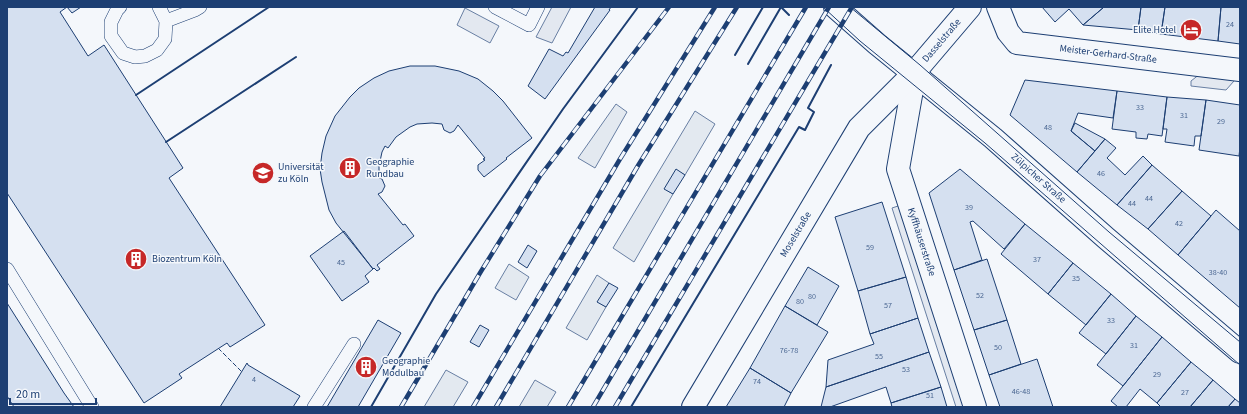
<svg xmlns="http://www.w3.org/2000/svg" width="1247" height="414" viewBox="0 0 1247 414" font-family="'Source Sans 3',sans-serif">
  <rect width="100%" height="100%" fill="#f4f7fb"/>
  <!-- green -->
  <path fill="#e3e9f0" stroke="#687fa3" d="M616 104 627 112 595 168 578 158Z
    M695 111 715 124 685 175 676 170 665 189 673 194 634 262 613 248Z
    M509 264 529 277 516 300 495 288Z
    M597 275 609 283 598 302 606 307 587 340 566 328Z
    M446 370 468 382 453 407H424Z
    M535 380 556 392 547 407H519Z"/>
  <!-- parking -->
  <path fill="#e3e8f0" stroke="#687fa3" d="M552 7H571L552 43 536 37Z
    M465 8 499 26 490 43 457 25Z
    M1205 70 1227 72 1234 81 1226 90 1191 86V81Z
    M901 205 965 407H956L892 208Z"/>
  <!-- building -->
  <path fill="#d5e0f0" stroke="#1d3f73" d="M7 7H67L60 12 88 56 104 45 183 168 169 178 265 325 230 347 227 343 179 374 182 378 144 403 7 193Z
    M67 7H81L72 13Z
    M595 7H611L609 10H610L545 99 528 86 549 49 563 56 566 52 568 53Z
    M1042 7H1104L1083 25 1069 9 1055 22Z
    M1104 7H1141L1138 30 1083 25Z
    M1141 7H1165L1161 34 1138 30Z
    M1165 7H1221L1218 41 1161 34Z
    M1221 7H1240V44L1218 41Z
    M410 66H435L459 71 478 79 493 91 503 101 532 138 506 158 507 159 484 177 478 170V165L485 160 483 159 485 158 458 125 454 131 450 133 444 130 442 124 432 123 417 124 410 127 396 137 388 148 385 146 382 152 379 166V178L382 179 385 186 382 192 378 194 403 225 405 224 414 236 377 265 380 269 377 271 374 268 373 269 336 223 329 210 322 182 320 169 322 153 326 136 335 116 350 97 359 88 374 78 389 71Z
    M1025 80 1117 91 1113 118 1078 113 1071 131 1095 151 1077 172 1010 115Z
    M1117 91 1167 97 1162 136 1148 134 1147 139 1136 138V132L1112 129Z
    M1167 97 1206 100 1201 136H1195L1194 146 1165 142 1167 129H1163Z
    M1206 100 1240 105V147L1239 156 1199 150Z
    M1075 123 1105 139 1095 151 1071 131Z
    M1105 139 1116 148 1107 158 1125 175 1143 156 1152 165 1117 205 1077 172Z
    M1152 165 1182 191 1148 229 1117 205Z
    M676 169 685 175 673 194 664 189Z
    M960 169 1025 224 1004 249 973 221 970 222 982 260 954 270 929 193Z
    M1182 191 1211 216 1178 255 1148 229Z
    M882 202 906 277 858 291 835 217Z
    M1216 210 1240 231V308L1178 255Z
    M1025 224 1073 263 1048 294 1001 254Z
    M344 231 373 269 365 276 369 282 342 301 310 256Z
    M528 245 537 251 527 268 518 262Z
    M987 259 1007 320 974 330 954 270Z
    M1073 263 1111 294 1086 325 1048 294Z
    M808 267 839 286 817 325 785 306Z
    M906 277 918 318 870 334 858 291Z
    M609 283 618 288 606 307 597 302Z
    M1111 294 1136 316 1106 354 1079 333Z
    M7 303 64 393 74 407H14L7 396Z
    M785 306 828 332 791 393 750 368Z
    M1136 316 1162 337 1123 386 1097 365Z
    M918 318 929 352 826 387 828 360 874 344 870 334Z
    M378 320 401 333 358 407H327Z
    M1007 320 1021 364 989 375 974 330Z
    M480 325 489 330 479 347 470 342Z
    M1162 337 1191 362 1157 403 1140 389 1126 407H1118L1111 401Z
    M929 352 941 387 891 403 886 387 830 407H821L826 387Z
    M1037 359 1053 407H1000L989 375Z
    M1191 362 1213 380 1190 407H1161L1157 403Z
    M247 363 248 365 300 396 293 407H220Z
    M750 368 791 393 784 407H726Z
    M1213 380 1235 399 1228 407H1190Z
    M941 387 947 407H892L891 403Z
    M1235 399 1240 403V407H1228Z"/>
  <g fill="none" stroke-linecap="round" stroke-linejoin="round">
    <!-- service casing -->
    <g stroke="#1d3f73" stroke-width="14">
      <path id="service" d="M120 7 117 10 111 22V36L123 53 135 57 145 56 157 50 165 39 166 21 159 7
        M495 7 529 25 538 7
        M166 21 195 10 200 7
        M7 269 92 407
        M314 407 354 344"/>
    </g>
    <!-- minor casing -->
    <g stroke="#1d3f73" stroke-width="24">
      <g id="minor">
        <path id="s1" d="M835 7 877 44 993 138 1106 238 1240 352"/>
        <path id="s2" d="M998 7 1008 32 1017 43 1240 70"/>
        <path id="s3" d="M913 74V84L898 169 975 407"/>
        <path id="s4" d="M693 407 859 128 913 74 970 7"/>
      </g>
    </g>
    <!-- service -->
    <use href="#service" stroke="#f4f7fb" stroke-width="13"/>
    <!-- minor -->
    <use href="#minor" stroke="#f4f7fb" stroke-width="22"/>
    <!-- tram -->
    <path stroke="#1d3f73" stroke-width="1" d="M823 7 860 41 985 143 1240 365
      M850 7 920 65 1109 232 1240 342"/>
    <!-- rail casing -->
    <g stroke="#1d3f73" stroke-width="4.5">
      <path id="rail" d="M401 407 480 273 540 176 669 7
        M473 407 620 159 715 7
        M496 407 639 164 737 7
        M568 407 806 7
        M593 407 829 7
        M615 407 852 7"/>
    </g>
    <!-- rail -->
    <use href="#rail" stroke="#f4f7fb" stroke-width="3" stroke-dasharray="9" stroke-linecap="butt"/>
    <!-- fence -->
    <path stroke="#1d3f73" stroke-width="1" stroke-dasharray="5 2" stroke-linecap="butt" d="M218 348 242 372"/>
    <!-- wall -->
    <path stroke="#1d3f73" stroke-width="2" d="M735 55 763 7
      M748 64 781 7 789 15
      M136 95 269 7
      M166 142 296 57
      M371 407 436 294 563 109 638 7
      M631 407 799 127 805 130 814 112 808 108 831 65"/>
  </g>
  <!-- icons -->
  <defs>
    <g id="hotel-disc" transform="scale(1.15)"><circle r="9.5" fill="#c62828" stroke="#f4f7fb"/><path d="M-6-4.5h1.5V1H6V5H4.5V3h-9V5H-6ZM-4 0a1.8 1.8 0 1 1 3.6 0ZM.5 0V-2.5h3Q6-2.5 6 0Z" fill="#fff"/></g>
    <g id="building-disc" transform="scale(1.15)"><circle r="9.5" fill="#c62828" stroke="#f4f7fb"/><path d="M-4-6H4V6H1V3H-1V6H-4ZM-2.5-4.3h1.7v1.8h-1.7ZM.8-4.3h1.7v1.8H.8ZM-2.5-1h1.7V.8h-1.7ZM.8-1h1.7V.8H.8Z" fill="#fff"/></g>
    <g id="university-disc" transform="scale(1.15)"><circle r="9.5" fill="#c62828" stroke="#f4f7fb"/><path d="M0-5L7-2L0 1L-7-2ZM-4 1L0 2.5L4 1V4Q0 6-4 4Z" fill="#fff"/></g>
  </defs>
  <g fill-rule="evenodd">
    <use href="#hotel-disc" x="1191" y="30"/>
    <use href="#building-disc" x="350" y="168"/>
    <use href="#university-disc" x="263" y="173"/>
    <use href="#building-disc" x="136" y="259"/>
    <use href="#building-disc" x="366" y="367"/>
  </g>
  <g text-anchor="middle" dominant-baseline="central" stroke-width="3" stroke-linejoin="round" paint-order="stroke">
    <!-- number labels -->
    <g font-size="8" fill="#4b6792">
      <text x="1230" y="24">24</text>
      <text x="1140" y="107">33</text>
      <text x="1184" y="115">31</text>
      <text x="1221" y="121">29</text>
      <text x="1048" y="127">48</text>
      <text x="1101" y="173">46</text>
      <text x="1149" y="198">44</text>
      <text x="1132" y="203">44</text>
      <text x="969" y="207">39</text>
      <text x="1179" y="223">42</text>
      <text x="870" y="247">59</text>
      <text x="1037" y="259">37</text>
      <text x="341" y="262">45</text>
      <text x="1218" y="272">38-40</text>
      <text x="1076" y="278">35</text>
      <text x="980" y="295">52</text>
      <text x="812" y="296">80</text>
      <text x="800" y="301">80</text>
      <text x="888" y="305">57</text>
      <text x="1111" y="320">33</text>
      <text x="1134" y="345">31</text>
      <text x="998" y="347">50</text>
      <text x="789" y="350">76-78</text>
      <text x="879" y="356">55</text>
      <text x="906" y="369">53</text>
      <text x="1157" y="374">29</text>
      <text x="254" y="379">4</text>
      <text x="757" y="381">74</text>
      <text x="1021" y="391">46-48</text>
      <text x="1185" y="392">27</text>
      <text x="930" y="395">51</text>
    </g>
    <!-- poi labels -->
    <g font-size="10" fill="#1d3f73" stroke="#f4f7fb" text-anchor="start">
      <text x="1176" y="30" text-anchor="end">Elite Hotel</text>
      <text x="366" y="162">Geographie<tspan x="366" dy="12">Rundbau</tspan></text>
      <text x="278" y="167">Universität<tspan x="278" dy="12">zu Köln</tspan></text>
      <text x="152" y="259">Biozentrum Köln</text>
      <text x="382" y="361">Geographie<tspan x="382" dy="12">Modulbau</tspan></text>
    </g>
    <!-- street labels -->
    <g font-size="10" fill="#1d3f73" stroke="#f4f7fb">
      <text stroke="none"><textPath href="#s4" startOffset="445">Dasselstraße</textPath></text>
      <text stroke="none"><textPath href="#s2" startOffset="133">Meister-Gerhard-Straße</textPath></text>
      <text stroke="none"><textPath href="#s1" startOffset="266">Zülpicher Straße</textPath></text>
      <text stroke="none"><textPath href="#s4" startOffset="201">Moselstraße</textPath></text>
      <text stroke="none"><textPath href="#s3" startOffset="173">Kyffhäuserstraße</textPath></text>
    </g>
  </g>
  <!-- border -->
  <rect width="1247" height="414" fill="none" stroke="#1d3f73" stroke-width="16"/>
  <!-- scale -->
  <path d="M10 398v6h86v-6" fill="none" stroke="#1d3f73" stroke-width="2"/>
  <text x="16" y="398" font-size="12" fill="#1d3f73" stroke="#f4f7fb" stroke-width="3" paint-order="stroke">20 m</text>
</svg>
